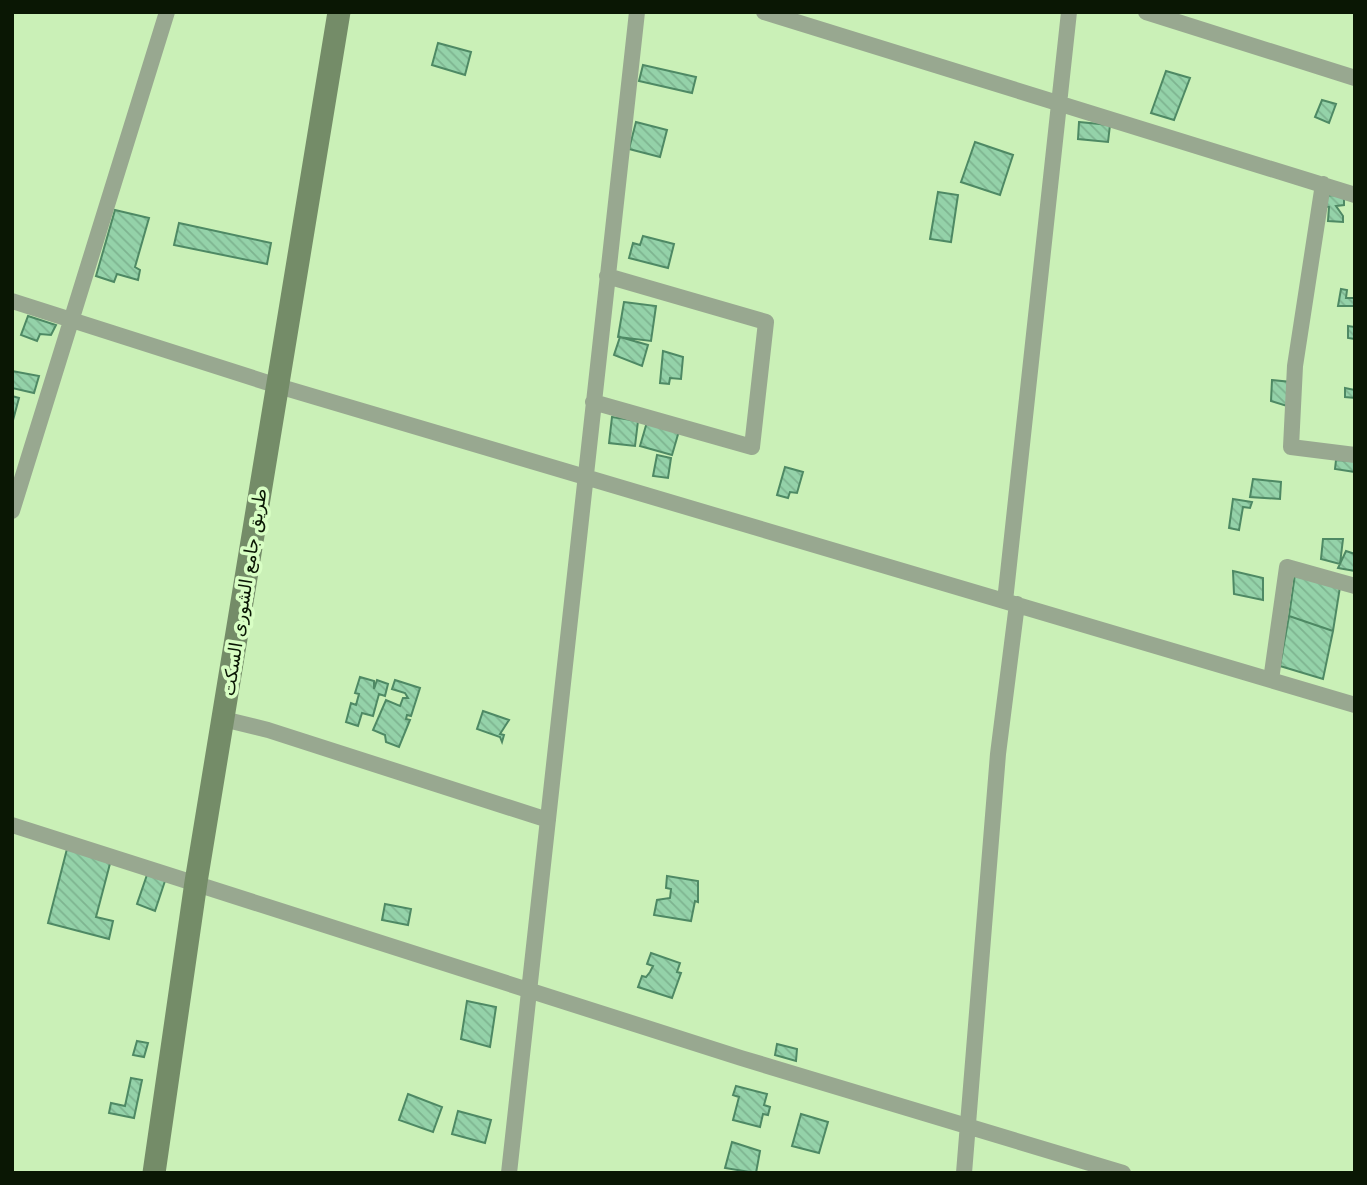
<svg xmlns="http://www.w3.org/2000/svg" width="1367" height="1185" viewBox="0 0 1367 1185" font-family="'DejaVu Sans','Noto Sans Arabic',sans-serif">
  <defs>
    <pattern id="building-back-hatch" width="6" height="6" patternUnits="userSpaceOnUse" patternTransform="scale(1.75)"><rect width="6" height="6" fill="#94d2a9"/><path d="M-1 5l2 2M0 0l6 6M5-1l2 2" fill="none" stroke="#7eb490"/></pattern>
  </defs>
  <rect width="100%" height="100%" fill="#caf0b7"/>
  <!-- building -->
  <path fill="url(#building-back-hatch)" stroke="#4e8964" stroke-width="2" d="M438 43 471 52 465 75 432 65Z
    M643 65 696 77 692 93 639 81Z
    M1166 71 1190 78 1174 120 1151 113Z
    M1322 100 1336 104 1329 123 1315 117Z
    M636 122 667 130 660 157 629 149Z
    M1079 122 1110 125 1108 142 1078 139Z
    M975 142 1013 155 1000 195 961 182Z
    M938 192 958 195 951 242 930 239Z
    M1333 195 1344 197V205L1336 206 1343 216V222L1328 221 1329 207 1324 206 1325 196Z
    M115 210 149 218 135 267 140 270 138 280 117 274 114 282 96 276Z
    M179 223 271 243 267 264 174 245Z
    M643 236 674 244 668 268 629 258 633 243 640 245Z
    M1341 289 1347 290 1346 298H1355V306H1338Z
    M624 302 656 306 651 341 618 337Z
    M28 316 56 325 51 335 40 334 37 341 21 335Z
    M1348 326 1355 327V339L1348 338Z
    M620 337 648 345 642 366 614 355Z
    M663 351 683 357 681 379 670 378 669 384 660 383Z
    M12 371 39 376 34 393 12 388Z
    M1272 380 1291 382 1287 406 1271 401Z
    M1345 388 1355 390V398L1345 397Z
    M12 396 19 398 12 424Z
    M612 417 638 421 635 446 609 443Z
    M647 422 679 431 672 455 640 446Z
    M657 455 671 458 668 478 653 476Z
    M1336 460 1355 461V472L1335 469Z
    M785 467 803 472 797 493 790 492 788 498 777 495Z
    M1253 479 1281 482 1280 499 1250 497Z
    M1233 499 1252 502 1250 508 1243 507 1239 530 1229 528Z
    M1323 539H1343L1340 564 1321 559Z
    M1346 551 1355 554V571L1338 568Z
    M1233 571 1263 578V600L1234 594Z
    M1295 574 1340 587 1333 631 1289 616Z
    M1289 616 1333 631 1323 679 1280 666Z
    M360 677 374 681V689L377 680 388 684 385 696 379 694 373 716 362 713 358 726 346 722 351 703 356 705 359 694 355 693Z
    M395 680 420 688 411 716 407 715 406 719 410 720 399 747 386 742 385 735 373 730 386 700 400 706 403 698H408L405 693 392 689Z
    M483 711 509 720 500 734 504 735 502 742 500 737 477 729Z
    M68 845 112 856 96 917 113 921 109 939 48 923Z
    M149 869 167 875 155 911 137 904Z
    M667 876 698 881V902L695 901 691 921 654 915 657 900 670 898 671 889 666 888Z
    M385 904 411 909 408 925 382 920Z
    M651 953 680 963 677 972 681 973 672 998 638 987 642 976 646 977 650 972 653 966 647 964Z
    M467 1001 496 1007 490 1047 461 1039Z
    M137 1041 148 1043 144 1057 133 1055Z
    M777 1044 797 1049 796 1061 775 1055Z
    M131 1078 142 1080 134 1118 109 1113 111 1103 125 1106Z
    M736 1086 767 1094 764 1105 770 1107 768 1115 763 1114 760 1127 733 1120 739 1097 733 1095Z
    M408 1094 442 1107 433 1132 399 1120Z
    M458 1111 491 1120 485 1143 452 1134Z
    M801 1114 828 1122 819 1153 792 1146Z
    M732 1142 760 1151 756 1173 725 1168Z"/>
  <g fill="none" stroke-linecap="round" stroke-linejoin="round">
    <!-- street -->
    <path stroke="#98a890" stroke-width="16" d="M764 12 1355 195
      M1146 12 1355 78
      M1323 184 1295 366 1291 447 1355 455
      M12 301 278 386 1355 705
      M593 402 752 447 766 322 607 276
      M12 511 167 12
      M1005 601 1069 12
      M1271 680 1287 567 1355 586
      M223 719 268 730 548 820
      M12 825 741 1058 1123 1173
      M509 1173 637 12
      M964 1173 998 754 1017 604"/>
    <!-- secondary -->
    <path stroke="#748c68" stroke-width="23" d="M154 1173 196 882 339 12"/>
  </g>
  <g text-anchor="middle" dominant-baseline="central" stroke-width="7" stroke-linejoin="round" paint-order="stroke">
    <!-- street labels -->
    <g font-size="18" fill="#0a1704" stroke="#d8fec4">
      <text transform="translate(244 592) rotate(-81)">طريق جامع الشورى السكت</text>
    </g>
  </g>
  <!-- border -->
  <rect width="1367" height="1185" fill="none" stroke="#0a1704" stroke-width="28"/>
</svg>
